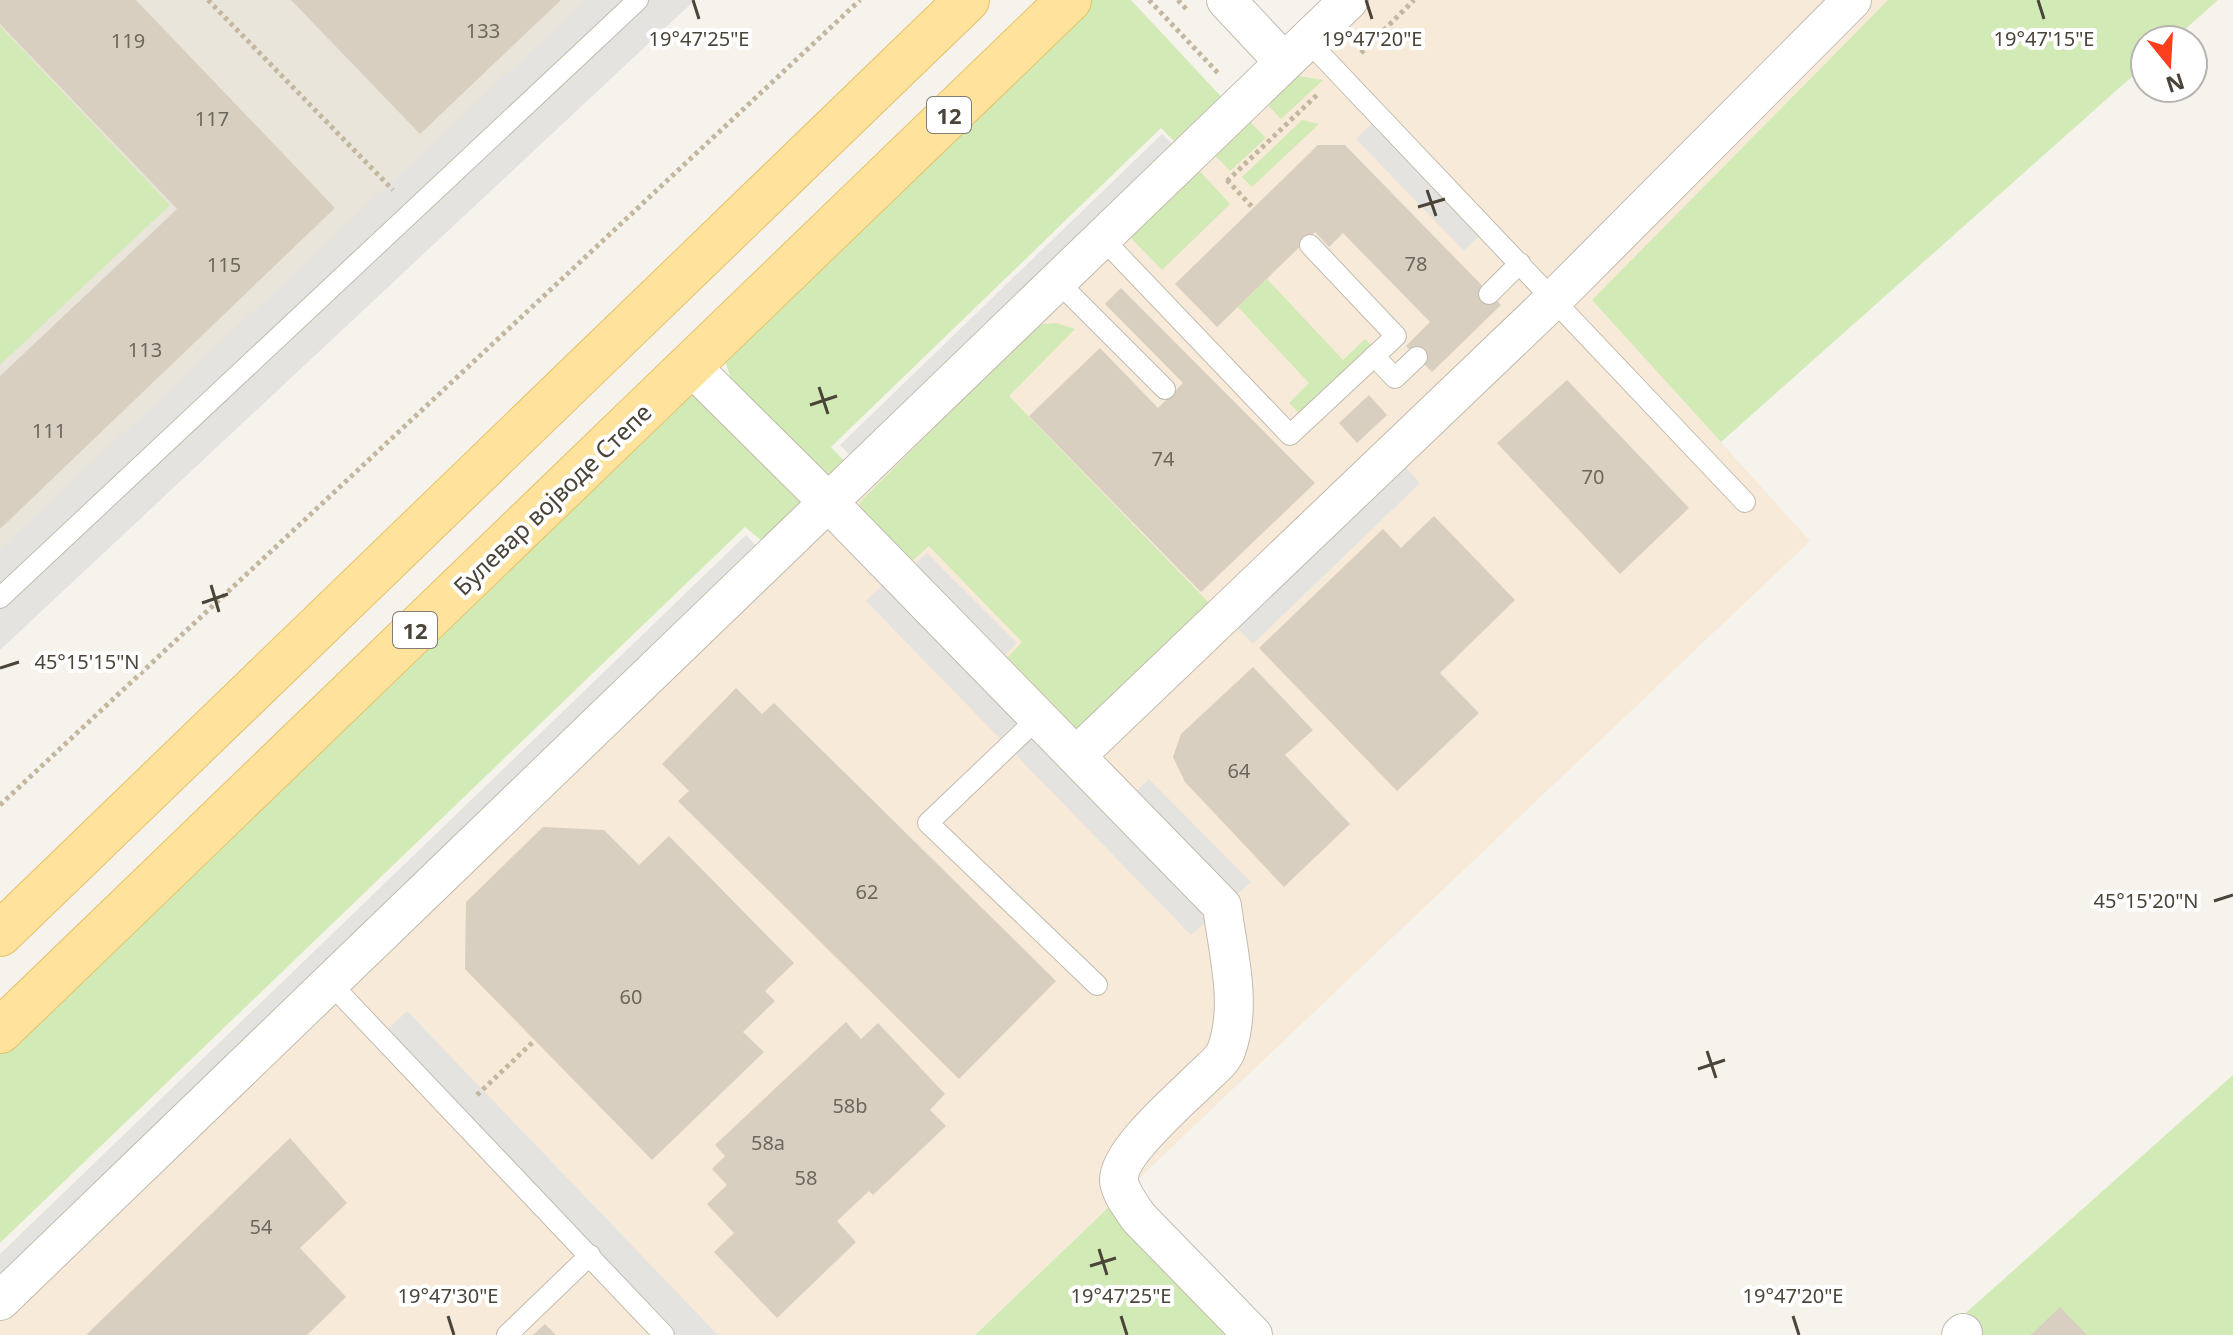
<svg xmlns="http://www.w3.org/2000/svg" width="2233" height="1335" viewBox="0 0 2233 1335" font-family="'Noto Sans',sans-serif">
  <rect width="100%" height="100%" fill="#f6f3ec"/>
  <!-- residential -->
  <path fill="#eae5da" d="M0 0H591L0 550Z"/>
  <!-- commercial -->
  <path fill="#f7ead8" d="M1364 0H1888L1593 300 1810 541 974 1335H0V1316Z"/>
  <!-- green -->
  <path fill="#d2eab5" d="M1082 0H1131L1227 103 1181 148 1161 128 831 447 851 468 834 484 731 379 726 364 729 342Z
    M1888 0H2218L2173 40H2145V65L1721 442 1592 300Z
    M0 26 170 205 0 365Z
    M1293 75 1323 80 1281 119 1264 101Z
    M1246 118 1266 138 1230 171 1210 150Z
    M1302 120 1319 124 1252 187 1242 177Z
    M1196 167 1230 204 1162 270 1131 238V230Z
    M1267 279 1343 360 1365 339 1373 347 1301 415 1289 403 1309 383 1238 307Z
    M1056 323 1075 329 1009 396 1212 606 1081 728 1071 729 998 667 1022 642 929 546 902 570 859 513 860 502 1033 329 1043 324Z
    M689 393 706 396 811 502 767 545 745 527 0 1243V1046Z
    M2233 1075V1335H1941Z
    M1112 1204 1237 1335H975Z"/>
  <!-- parking -->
  <path fill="#e5e3e0" d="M585 0H695L0 650V548Z
    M1379 116 1487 228 1464 251 1356 139Z
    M1162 134 1186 157 863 469 840 445Z
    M1393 453 1420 483 1253 644 1224 615Z
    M746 535 769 559 0 1301V1254Z
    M927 553 1017 643 991 669 1123 804 1149 779 1251 882 1191 935 866 601 896 572 901 576Z
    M407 1011 718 1335H664L380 1037Z"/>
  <!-- building -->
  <path fill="#d8cfc1" d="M0 0H136L335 208 0 529V376L177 209 0 24Z
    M291 0H561L420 134Z
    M1318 145H1345L1501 305 1432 372 1406 346 1430 322 1343 233 1329 247 1315 232 1217 327 1175 284Z
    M1121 288 1315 483 1201 592 1029 416 1100 348 1158 408 1183 383 1105 304Z
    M1567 380 1689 508 1620 574 1497 443Z
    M1369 395 1387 415 1357 443 1339 423Z
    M1434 516 1515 600 1440 673 1479 713 1397 791 1259 648 1383 529 1401 548Z
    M1253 667 1313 730 1285 755 1350 824 1284 887 1185 782 1173 757 1181 734Z
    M736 688 762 714 774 703 1056 981 959 1079 678 801 689 791 662 764Z
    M543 827 604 830 639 865 669 836 794 963 765 991 775 1001 743 1032 764 1052 652 1160 465 969 466 902Z
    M846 1022 861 1039 878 1023 945 1094 930 1110 946 1126 873 1195 869 1191 837 1221 856 1242 777 1318 714 1252 734 1233 707 1204 727 1185 712 1169 725 1156 715 1145Z
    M290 1138 347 1203 300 1248 346 1297 307 1335H86Z
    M2060 1307 2087 1335H2031Z
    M545 1324 556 1335H533Z"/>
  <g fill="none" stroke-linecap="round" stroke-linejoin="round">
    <!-- lane casing -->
    <g stroke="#c2bbae" stroke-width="22">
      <path id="lane" d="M1307 40 1745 502
        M1102 238 1290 435 1396 336 1310 245
        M1057 281 1165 389
        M1489 294 1520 263
        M1374 356 1395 378 1417 357
        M0 598 638 0
        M1038 718 928 823 1097 985
        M330 983 664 1335
        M507 1335 590 1255"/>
    </g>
    <!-- street casing -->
    <g stroke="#c2bbae" stroke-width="40">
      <path id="street" d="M1226 0 1284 62
        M690 365 828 502 1222 906C1228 953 1243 1006 1226 1051 1222 1061 1210 1070 1202 1078 1182 1098 1117 1153 1119 1181 1121 1194 1132 1208 1139 1218L1253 1335
        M1076 756 1555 298 1852 0
        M0 1301 1349 0
        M1961 1335 1963 1333"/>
    </g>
    <!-- primary casing -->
    <g stroke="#e6c16a" stroke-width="46">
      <path id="primary" d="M0 934 967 0
        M0 1031 1069 0"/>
    </g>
    <!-- path -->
    <path stroke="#c4b79f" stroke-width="5" stroke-dasharray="4 4" stroke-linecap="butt" d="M208 0 393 190
      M1149 0 1218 73
      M1178 0 1187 10
      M1361 53 1414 0
      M1227 180 1253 208
      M1227 181 1319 93
      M0 805 860 0
      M477 1095 535 1040"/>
    <!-- lane -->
    <use href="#lane" stroke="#fff" stroke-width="20"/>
    <!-- street -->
    <use href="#street" stroke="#fff" stroke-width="38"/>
    <!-- primary -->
    <use href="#primary" stroke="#ffe39c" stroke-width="44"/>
  </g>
  <!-- ticks -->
  <path fill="none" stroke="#4b4439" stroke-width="3" d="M693 0 699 19M1366 0 1372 19M2038 0 2044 19M1427 190 1436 216M1418 207 1445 199M819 387 828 414M810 405 837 396M211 585 219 612M202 603 228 594M0 668 19 662M2214 901 2233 895M1707 1051 1716 1078M1698 1069 1725 1060M1099 1249 1107 1275M1090 1266 1116 1258M448 1316 454 1335M1121 1316 1127 1335M1793 1316 1799 1335"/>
  <g text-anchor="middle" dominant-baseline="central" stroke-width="8" stroke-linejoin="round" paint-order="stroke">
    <!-- number labels -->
    <g font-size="20" fill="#6e675b">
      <text x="483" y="30">133</text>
      <text x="128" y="40">119</text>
      <text x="212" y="118">117</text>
      <text x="1416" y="263">78</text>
      <text x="224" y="264">115</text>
      <text x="145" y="349">113</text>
      <text x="49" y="430">111</text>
      <text x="1163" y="458">74</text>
      <text x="1593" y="476">70</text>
      <text x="1239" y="770">64</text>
      <text x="867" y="891">62</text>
      <text x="631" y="996">60</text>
      <text x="850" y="1105">58b</text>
      <text x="768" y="1142">58a</text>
      <text x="806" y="1177">58</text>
      <text x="261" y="1226">54</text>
    </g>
    <!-- shield labels -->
    <g fill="#fff" stroke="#817c74" stroke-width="2">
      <rect x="927" y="97" width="44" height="36" rx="6"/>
      <rect x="393" y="612" width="44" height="36" rx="6"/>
    </g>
    <g font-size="22" font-weight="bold" fill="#4b4439">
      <text x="949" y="115">12</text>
      <text x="415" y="630">12</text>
    </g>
    <!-- street labels -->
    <g font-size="24" fill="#4b4439" stroke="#fff">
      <text transform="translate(552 499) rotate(-44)">Булевар војводе Степе</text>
    </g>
  </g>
  <g font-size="20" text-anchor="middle" fill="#4b4439" stroke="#fff" stroke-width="8" stroke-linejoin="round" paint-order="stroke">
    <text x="699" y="46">19°47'25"E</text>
    <text x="1372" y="46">19°47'20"E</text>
    <text x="2044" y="46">19°47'15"E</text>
    <text x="87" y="669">45°15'15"N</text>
    <text x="2146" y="908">45°15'20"N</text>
    <text x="448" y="1303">19°47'30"E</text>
    <text x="1121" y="1303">19°47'25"E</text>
    <text x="1793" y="1303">19°47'20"E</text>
  </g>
  <!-- north arrow -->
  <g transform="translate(2169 64) rotate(162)"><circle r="38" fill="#ffffff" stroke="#b7b4b0" stroke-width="2"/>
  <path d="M0-6L14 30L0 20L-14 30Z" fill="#fc3f1d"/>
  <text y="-12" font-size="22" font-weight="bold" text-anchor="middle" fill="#4b4439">N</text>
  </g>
</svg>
